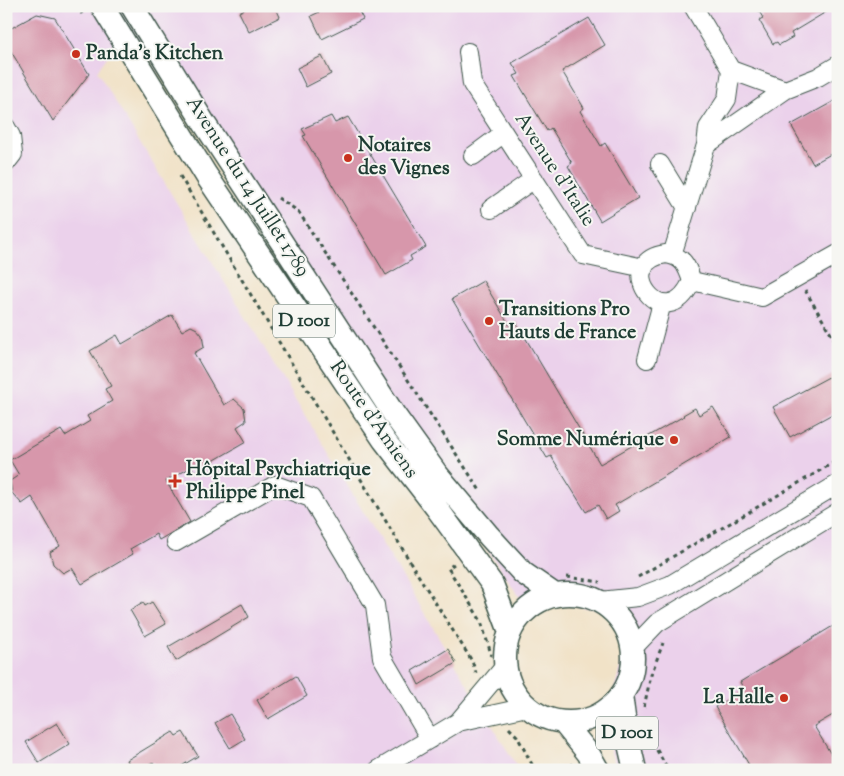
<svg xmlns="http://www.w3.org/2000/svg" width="844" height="776" viewBox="0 0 844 776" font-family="'Sorts Mill Goudy',serif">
  <rect width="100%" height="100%" fill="#f6f6f2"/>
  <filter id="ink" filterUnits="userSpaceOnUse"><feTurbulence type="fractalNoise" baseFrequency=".02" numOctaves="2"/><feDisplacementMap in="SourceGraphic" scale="10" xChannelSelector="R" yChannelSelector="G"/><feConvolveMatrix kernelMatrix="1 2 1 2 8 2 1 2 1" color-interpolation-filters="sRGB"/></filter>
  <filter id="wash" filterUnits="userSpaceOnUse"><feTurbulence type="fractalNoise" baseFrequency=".0096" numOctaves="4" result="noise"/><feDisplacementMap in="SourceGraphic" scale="20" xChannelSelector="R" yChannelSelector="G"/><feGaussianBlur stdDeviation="1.12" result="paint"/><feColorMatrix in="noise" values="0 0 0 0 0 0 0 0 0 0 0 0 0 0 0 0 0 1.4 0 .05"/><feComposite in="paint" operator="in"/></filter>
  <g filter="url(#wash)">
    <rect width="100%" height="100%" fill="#f1e2c7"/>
    <!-- built -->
    <path fill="#ebd1eb" d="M6 6H838V770H616L604 729 634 614 521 599 128 28 97 71 519 770H6Z"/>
    <g id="blocks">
      <!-- building -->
      <path fill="#d797ab" d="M251 6H275L280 17 249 32 239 12Z
        M332 6H356L363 19 322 39 311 16Z
        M756 6H836L791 33 793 37 779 45 777 42 773 44 759 20 763 18Z
        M37 14 55 18 89 74 53 121 6 43V31Z
        M589 18 605 45 562 71 584 108 580 111 601 146 605 143 638 198 600 221 568 166 572 163 551 128 547 131 514 76 519 74 512 63Z
        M322 56 331 74 306 87 297 68Z
        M838 99V150L813 164 791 125Z
        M331 116 335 123 348 117 426 247 410 256 412 260 386 275 303 136 306 135 302 129Z
        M483 281 511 328 516 322 600 464 684 416 683 415 695 408 699 415 713 407 731 437 615 505 619 511 606 519 598 505 586 512 551 456 547 458 452 299Z
        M172 315 182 331 191 326 197 329 202 335 204 347 194 353 224 405 234 399 244 408 246 421 237 427 246 442 194 472 192 467 166 481 190 522 159 540 156 534 130 549 133 554 82 584 72 568 63 573 53 564 50 552 60 546 32 497 22 504 12 493 10 481 19 475 10 460 61 430 65 436 90 421 87 416 112 401 105 389 111 386 90 351 117 335 122 344Z
        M838 372V411L790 437 773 407Z
        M143 602 145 606 152 602 166 624 145 636 130 610Z
        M242 604 249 617 176 661 168 647Z
        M838 623V712L814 726 838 766V770H752L715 707 744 690 740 682Z
        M448 649 456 663 419 685 412 671Z
        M296 676 307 696 268 719 257 700Z
        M230 714 245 739 230 748 215 723Z
        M57 723 70 744 39 763 26 742Z
        M173 732 176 736 183 732 198 756 175 770H157L153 762 139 770H132L127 760Z"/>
    </g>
  </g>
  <g filter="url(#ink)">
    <use href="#blocks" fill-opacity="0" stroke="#3e564a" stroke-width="1"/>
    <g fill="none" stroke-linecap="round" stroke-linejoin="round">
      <!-- minor casing -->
      <g stroke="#3e564a" stroke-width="20">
        <path id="minor" d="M693 6 731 70 785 90 818 77 838 65
          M468 52 472 84 583 255 644 268
          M6 127 11 136 13 154 6 163
          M706 145 708 128 727 99 731 70
          M473 156 504 133
          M660 164 687 208
          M491 209 534 179
          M666 254C683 256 687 266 692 281 665 341 609 262 666 254Z
          M672 255 706 145 785 90
          M692 281 762 297 838 254
          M647 359 662 303
          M176 542 275 485 311 498 375 605 382 657 430 739
          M600 601 638 597 670 585 838 484
          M633 648 657 623 838 512
          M458 722 505 666
          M378 770 458 722 527 707"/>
      </g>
      <!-- major casing -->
      <g stroke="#3e564a" stroke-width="25">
        <path id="major" d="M102 6 206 175 384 440 436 507 492 584 510 632
          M132 6 204 123 395 416 436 473 489 536 523 573 555 595
          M505 658a64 64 0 1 1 128 0a64 64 0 1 1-128 0Z
          M621 695 626 731 635 770
          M563 722 588 753 598 770"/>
      </g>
      <!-- path -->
      <path stroke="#3e564a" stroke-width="3" stroke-dasharray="4 4" stroke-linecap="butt" d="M77 6 82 14
        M180 176 415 570 472 661 476 673
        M278 198 298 211 481 492
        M805 290 838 346
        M454 564 448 568 481 621 491 654 490 656
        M567 577 600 582
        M638 577 838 460
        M644 707 651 675 663 643
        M509 728 517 736 535 770
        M649 736 668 770
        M566 770 573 764"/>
      <!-- minor -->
      <use href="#minor" stroke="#fff" stroke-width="18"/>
      <!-- major -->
      <use href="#major" stroke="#fff" stroke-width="22"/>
    </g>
  </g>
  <!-- markers -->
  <g fill="#c8321e" stroke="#f6f6f2" stroke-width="2">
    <circle cx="76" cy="54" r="5"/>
    <circle cx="348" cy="158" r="5"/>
    <circle cx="489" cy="321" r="5"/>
    <circle cx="674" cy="440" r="5"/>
    <path d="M172.5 473.5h5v5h5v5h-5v5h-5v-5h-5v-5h5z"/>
    <circle cx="784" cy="698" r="5"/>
  </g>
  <g text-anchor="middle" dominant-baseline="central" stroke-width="4" stroke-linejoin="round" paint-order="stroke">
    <!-- shield labels -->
    <g fill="#f6f6f2" stroke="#60746d" stroke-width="1">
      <rect x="273" y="304.5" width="62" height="33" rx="4"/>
      <rect x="596" y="716.5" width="62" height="33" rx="4"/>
    </g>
    <g font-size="19" font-weight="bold" fill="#1f3d34">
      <text x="304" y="321">D 1001</text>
      <text x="627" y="733">D 1001</text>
    </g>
    <!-- poi labels -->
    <g font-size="20" font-weight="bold" fill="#1f3d34" stroke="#f6f6f2" text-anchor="start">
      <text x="86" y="54">Panda's Kitchen</text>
      <text x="358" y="146">Notaires<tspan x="358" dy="23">des Vignes</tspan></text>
      <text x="499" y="310">Transitions Pro<tspan x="499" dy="23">Hauts de France</tspan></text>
      <text x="664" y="440" text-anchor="end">Somme Numérique</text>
      <text x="186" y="470">Hôpital Psychiatrique<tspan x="186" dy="23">Philippe Pinel</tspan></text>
      <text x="774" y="698" text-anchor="end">La Halle</text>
    </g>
    <!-- street labels -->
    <g font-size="20" fill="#1f3d34" stroke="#f6f6f2">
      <text transform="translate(554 170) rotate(57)">Avenue d'Italie</text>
      <text transform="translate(247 187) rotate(57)">Avenue du 14 Juillet 1789</text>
      <text transform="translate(373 420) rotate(55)">Route d'Amiens</text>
    </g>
  </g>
  <!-- margin -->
  <rect width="844" height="776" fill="none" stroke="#f6f6f2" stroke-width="25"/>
</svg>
